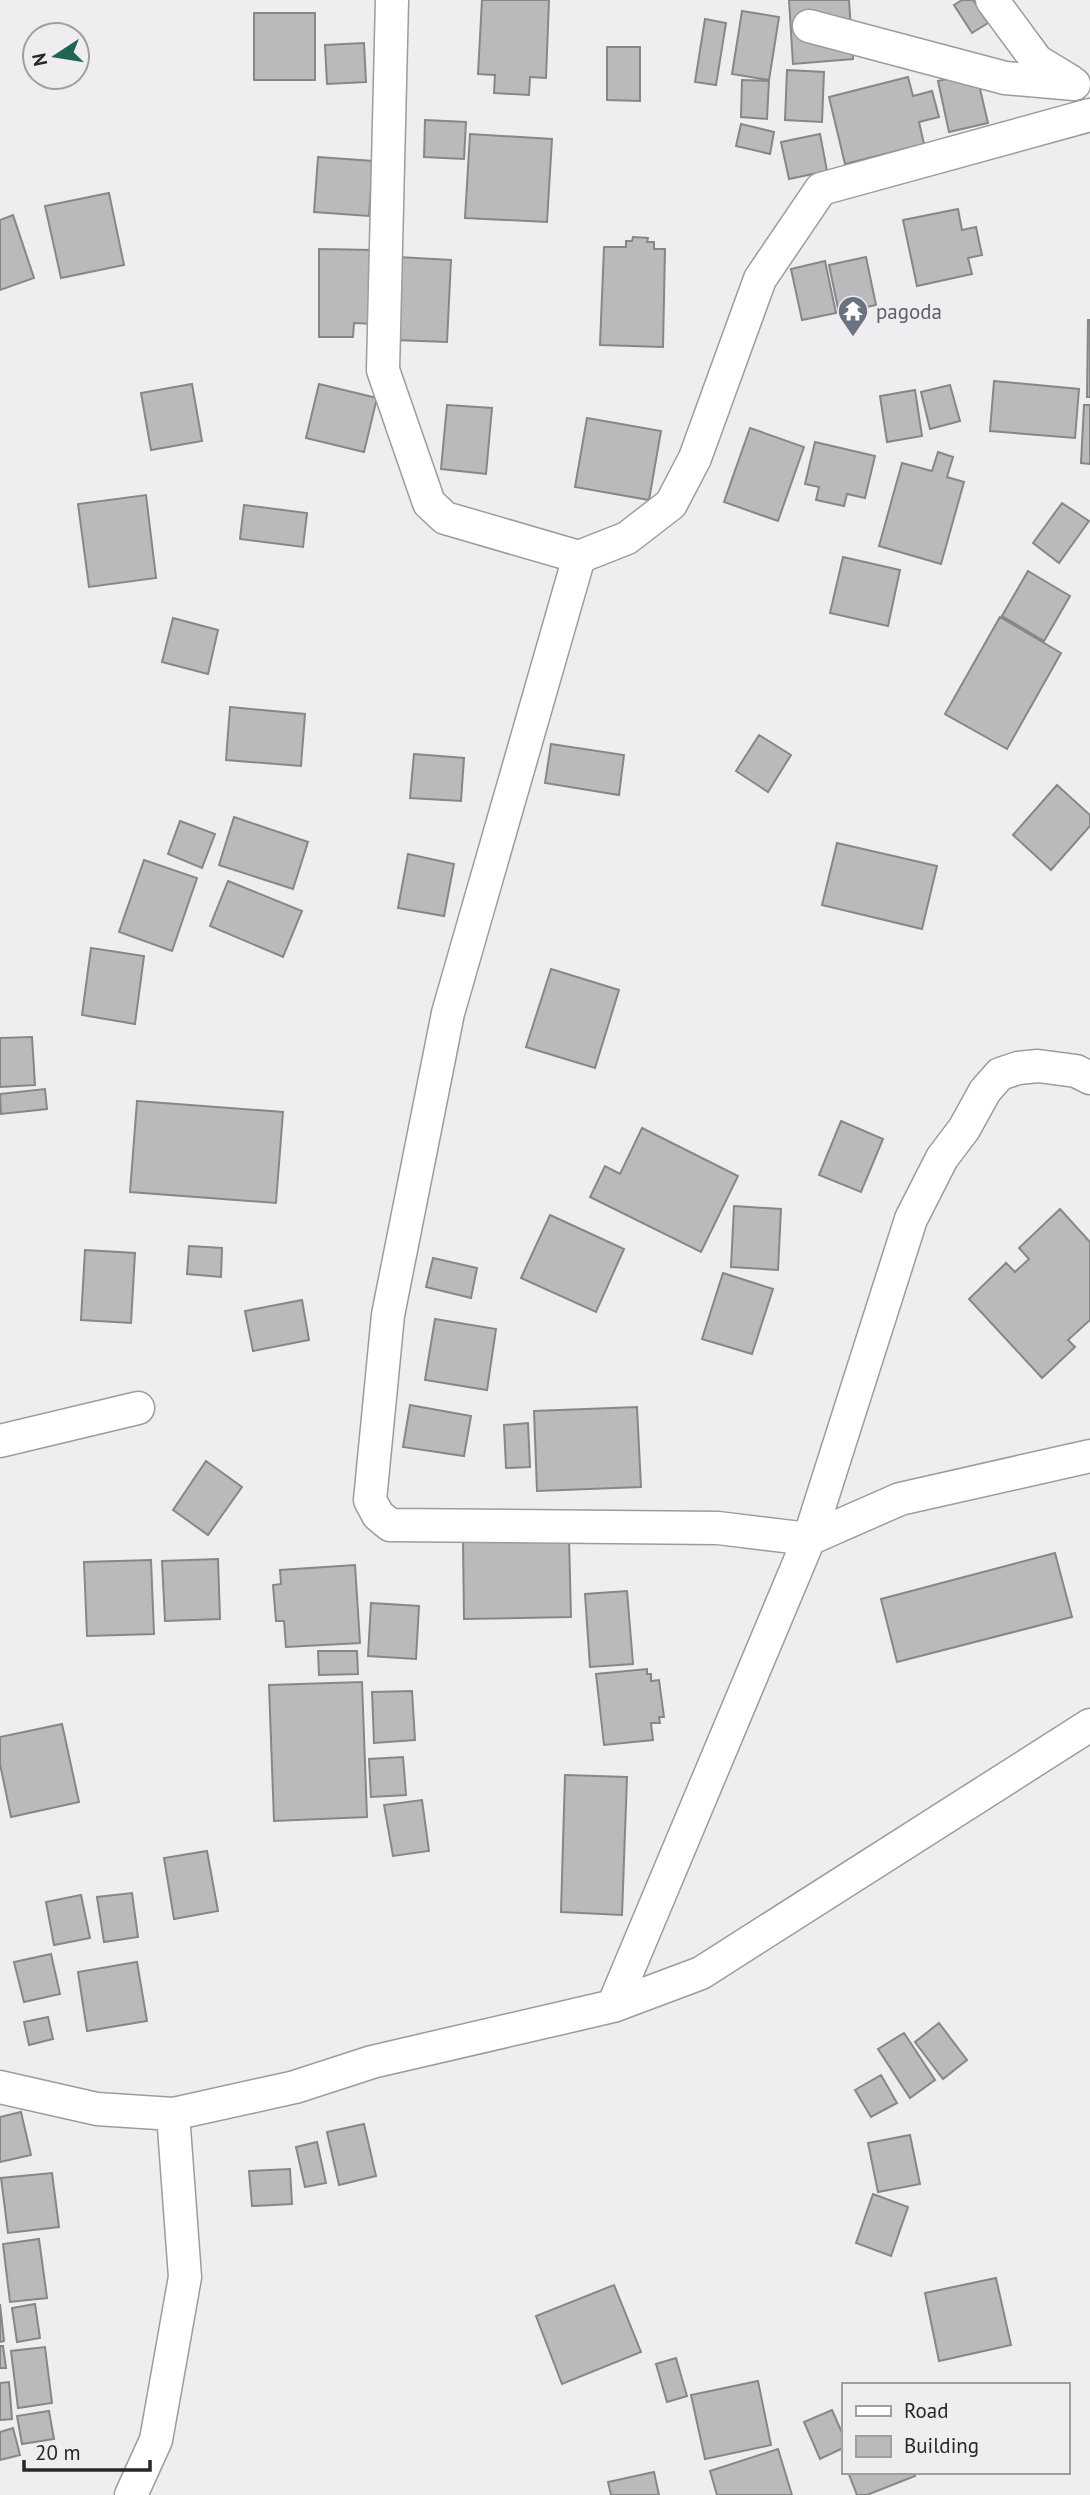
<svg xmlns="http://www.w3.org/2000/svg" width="1090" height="2495" viewBox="0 0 1090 2495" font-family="'PT Sans',sans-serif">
  <rect width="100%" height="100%" fill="#efedf0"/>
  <!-- building -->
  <path fill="#bab9bc" stroke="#888689" stroke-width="2" d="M482 0H549L546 78 530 77 529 95 494 93 495 75 478 74Z
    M789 0H849L853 59 793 64Z
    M962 0H973L988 23 972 33 954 5Z
    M742 11 779 17 769 80 732 74Z
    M254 13H315V80H254Z
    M705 19 726 23 716 85 695 82Z
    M364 43 366 82 327 84 325 45Z
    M607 47H640V101L607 100Z
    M787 70 824 72 822 122 785 120Z
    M976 72 988 123 949 132 938 81Z
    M908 77 913 96 932 91 939 117 919 122 924 144 845 164 829 97Z
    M742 80 769 81 767 119 741 117Z
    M425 120 466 122 464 159 424 157Z
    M741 124 774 132 770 154 736 146Z
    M470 134 552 139 547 222 465 218Z
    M820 134 827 171 789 179 781 142Z
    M318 157 373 161 369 216 314 212Z
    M109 193 124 265 61 278 45 206Z
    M958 209 962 230 976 227 982 255 968 258 972 274 917 286 903 220Z
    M13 215 34 278 0 290V220Z
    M633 237 648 238 647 242H654V249H665L663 347 600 345 604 247H626V241H632Z
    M319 249 375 250 374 324 354 323 353 337H319Z
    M398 257 451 260 447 342 394 340Z
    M866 257 876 305 839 313 829 265Z
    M825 261 836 313 802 320 791 269Z
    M1088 320H1090V397H1087Z
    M994 381 1079 389 1075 438 990 431Z
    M192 384 202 441 151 450 141 393Z
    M319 384 377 398 364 452 306 438Z
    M950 385 960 421 930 429 921 392Z
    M915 390 922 436 887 442 880 396Z
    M447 405 492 408 486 474 441 469Z
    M1084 405H1090V464L1081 463Z
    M587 418 661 431 649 500 575 487Z
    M750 428 804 447 778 521 724 502Z
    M815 442 875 456 865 498 847 494 844 506 816 500 819 487 805 484Z
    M938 452 953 457 947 477 964 482 941 564 879 546 902 463 932 471Z
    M146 495 156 578 89 587 78 504Z
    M1062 503 1089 521 1059 563 1033 543Z
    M244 505 307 513 303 547 240 539Z
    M843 557 900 570 888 626 830 613Z
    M1028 571 1070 596 1044 641 1002 616Z
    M1000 617 1061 653 1007 749 945 714Z
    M173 618 218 630 208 674 162 662Z
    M230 707 305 714 301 766 226 760Z
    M759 735 791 755 768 792 736 771Z
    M551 744 624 755 619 795 545 783Z
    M414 754 464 758 461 801 410 798Z
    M1057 785 1090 815V826L1051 870 1013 835Z
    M234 817 308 842 293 889 219 865Z
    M180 821 215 834 202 868 168 854Z
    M837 843 937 866 922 929 822 905Z
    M408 854 454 864 444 916 398 908Z
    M144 860 197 878 172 951 119 932Z
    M228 881 302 911 283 957 210 926Z
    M91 948 144 956 135 1024 82 1015Z
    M551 969 619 990 595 1068 526 1047Z
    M32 1037 35 1085 0 1087V1038Z
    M45 1089 47 1109 1 1114 0 1094Z
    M137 1101 283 1112 276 1203 130 1192Z
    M841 1121 883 1139 861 1192 819 1175Z
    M642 1128 738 1176 701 1252 590 1197 605 1166 620 1174Z
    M734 1206 781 1209 778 1270 731 1267Z
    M1060 1209 1090 1242V1320L1068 1340 1075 1347 1042 1378 969 1299 1006 1263 1015 1272 1029 1259 1019 1248Z
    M550 1215 624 1249 596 1312 521 1278Z
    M189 1246 222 1248 221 1277 187 1274Z
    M85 1250 135 1253 131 1323 81 1320Z
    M433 1258 477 1268 471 1298 426 1287Z
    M723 1273 773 1289 752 1354 702 1339Z
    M302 1300 309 1340 253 1351 245 1311Z
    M435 1319 496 1329 487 1390 425 1380Z
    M410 1405 471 1416 464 1456 403 1447Z
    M637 1407 641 1487 537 1491 534 1411Z
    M528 1423 530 1467 506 1468 504 1425Z
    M206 1461 242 1487 208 1535 173 1510Z
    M569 1537 571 1617 464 1619 463 1540Z
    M1055 1553 1072 1617 897 1662 881 1599Z
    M218 1559 220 1619 165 1621 162 1561Z
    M151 1560 154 1634 87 1636 84 1562Z
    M355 1565 360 1643 286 1647 284 1621H276L273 1585 281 1584 280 1570Z
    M627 1591 633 1664 590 1667 585 1594Z
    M371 1603 419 1606 416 1659 368 1656Z
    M318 1651H357L358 1674 319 1675Z
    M647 1669V1674H651V1681L659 1680 664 1717H659L660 1723H651L653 1740 604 1745 596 1674Z
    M362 1682 367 1817 274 1821 269 1685Z
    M412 1691 415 1740 374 1743 372 1692Z
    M62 1724 79 1802 11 1817 0 1764V1737Z
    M403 1757 406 1795 371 1797 369 1759Z
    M565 1775 627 1777 622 1915 561 1912Z
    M422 1800 429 1851 393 1856 384 1805Z
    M207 1851 218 1911 174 1919 164 1858Z
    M132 1893 138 1937 104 1942 97 1897Z
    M81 1895 90 1938 54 1945 46 1902Z
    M51 1954 60 1994 24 2002 14 1962Z
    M137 1962 147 2021 87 2031 78 1972Z
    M48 2017 53 2039 29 2045 24 2022Z
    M939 2023 967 2060 943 2079 915 2042Z
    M904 2033 935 2080 910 2098 878 2049Z
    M881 2075 897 2103 871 2117 855 2090Z
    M21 2112 31 2155 0 2162V2117Z
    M364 2124 376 2176 339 2185 327 2132Z
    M910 2135 920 2184 878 2192 868 2143Z
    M317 2142 326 2183 305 2187 296 2147Z
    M290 2169 292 2204 252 2206 249 2171Z
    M52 2173 59 2227 8 2233 1 2178Z
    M873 2194 908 2207 891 2256 856 2243Z
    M39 2239 47 2298 10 2302 3 2244Z
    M996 2278 1011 2345 939 2361 925 2293Z
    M614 2285 641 2352 562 2384 536 2316Z
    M0 2304 4 2341 0 2342Z
    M35 2304 40 2338 17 2342 12 2308Z
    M0 2346H3L6 2368H0Z
    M45 2347 52 2403 18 2408 11 2351Z
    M676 2358 687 2396 667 2402 656 2364Z
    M758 2381 771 2445 705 2459 691 2395Z
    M9 2382 12 2419 0 2420V2383Z
    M832 2410 843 2435V2448L820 2459 804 2422Z
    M49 2411 54 2439 22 2444 17 2416Z
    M13 2428 20 2455 0 2460V2432Z
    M778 2449 792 2495H717L710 2471Z
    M654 2472 659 2495H611L608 2482Z
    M848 2472H913L915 2476 867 2495H857Z"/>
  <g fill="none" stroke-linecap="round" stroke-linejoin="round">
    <!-- minor casing -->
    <g stroke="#9c9b9d" stroke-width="35">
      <path id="minor" d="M392 0 383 370 429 503 445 518 579 557
        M992 0 1037 61 1070 81
        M809 26 1005 78 1074 84
        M1090 115 821 189 760 279 695 458 671 504 627 538 579 557 448 1013 388 1315 370 1500 378 1515 390 1525 718 1528 809 1539 911 1219 942 1158 964 1129 985 1091 1000 1074 1018 1068 1038 1066 1076 1071 1090 1078
        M0 1441 138 1408
        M613 2006 809 1539 900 1499 1090 1456
        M0 2087 97 2109 173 2114
        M131 2495 156 2440 185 2277 173 2114 295 2087 372 2062 613 2006 701 1973 1090 1725"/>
    </g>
    <!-- minor -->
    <use href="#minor" stroke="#fff" stroke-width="32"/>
  </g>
  <!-- icons -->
  <defs>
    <g id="temple-pin" transform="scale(1.575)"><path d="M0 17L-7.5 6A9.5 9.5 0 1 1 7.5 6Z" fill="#6b7280" stroke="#efedf0"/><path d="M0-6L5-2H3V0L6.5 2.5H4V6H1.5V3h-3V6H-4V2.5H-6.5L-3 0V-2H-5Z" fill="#fff"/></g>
  </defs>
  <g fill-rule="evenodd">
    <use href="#temple-pin" x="853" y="311"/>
  </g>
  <g text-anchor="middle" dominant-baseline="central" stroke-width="5" stroke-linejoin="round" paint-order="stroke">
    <!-- worship labels -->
    <g font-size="21" fill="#5b616d" stroke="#efedf0" text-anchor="start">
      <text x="876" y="311">pagoda</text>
    </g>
  </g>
  <!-- legend -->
  <rect x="842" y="2383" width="228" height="91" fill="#efedf0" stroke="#9f9ea0" stroke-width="2"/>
  <rect x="856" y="2406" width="35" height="10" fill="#ffffff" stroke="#9f9ea0" stroke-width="2"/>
  <text x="904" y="2418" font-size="21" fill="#282728">Road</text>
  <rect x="856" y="2436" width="35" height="21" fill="#bab9bc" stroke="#9f9ea0" stroke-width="2"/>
  <text x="904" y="2453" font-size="21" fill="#282728">Building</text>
  <!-- north arrow -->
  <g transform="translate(56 56) rotate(258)"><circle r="33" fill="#efedf0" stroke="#9f9ea0" stroke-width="2"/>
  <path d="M0-5L12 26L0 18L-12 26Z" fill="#206454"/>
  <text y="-10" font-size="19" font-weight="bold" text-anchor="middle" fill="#282728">N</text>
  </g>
  <!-- scale -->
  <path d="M24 2460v10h126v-10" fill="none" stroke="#282728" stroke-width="3.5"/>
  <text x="35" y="2460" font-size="21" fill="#282728" stroke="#efedf0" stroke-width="5" paint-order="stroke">20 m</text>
</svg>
